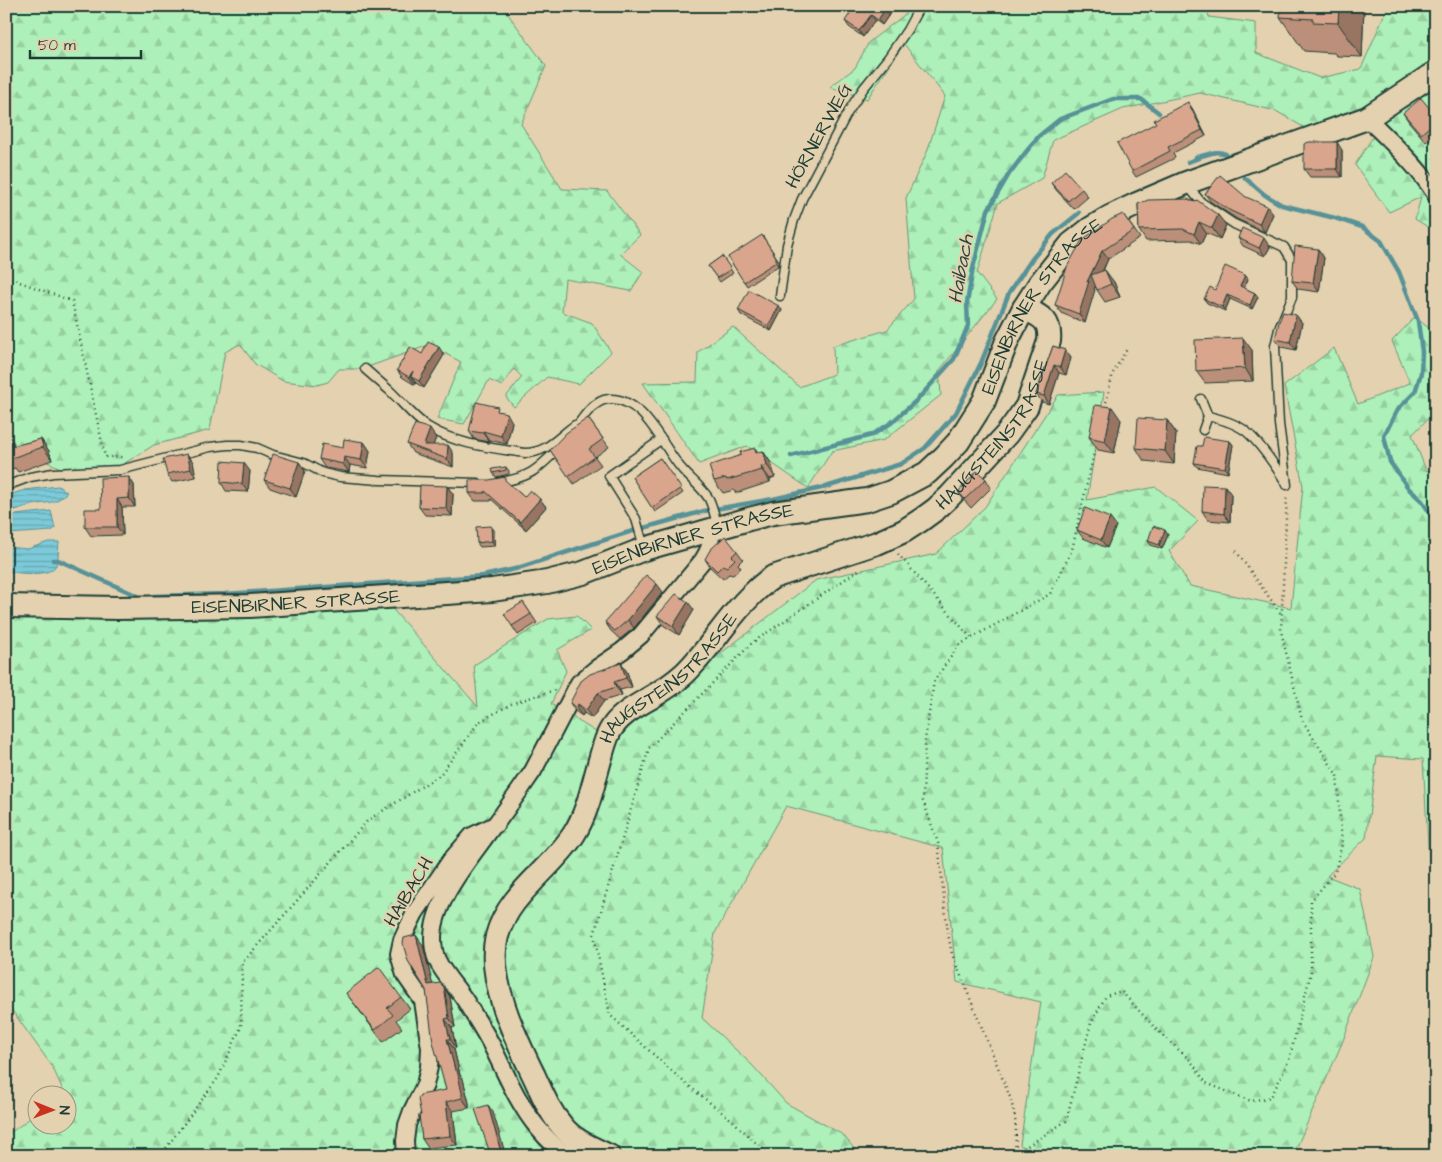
<svg xmlns="http://www.w3.org/2000/svg" width="1442" height="1162" viewBox="0 0 1442 1162" font-family="'Architects Daughter',sans-serif">
  <defs>
    <pattern id="forest-firs" width="22" height="20" patternUnits="userSpaceOnUse" patternTransform="scale(1.25)"><rect width="22" height="20" fill="#aef0b9"/><path d="M5 1l3.5 6h-7zM16 11l3.5 6h-7z" fill="#95cfa0"/></pattern>
    <pattern id="water-rules" width="6" height="5" patternUnits="userSpaceOnUse" patternTransform="scale(1.25)"><rect width="6" height="5" fill="#7ccad9"/><path d="M0 2.5h6" fill="none" stroke="#65a5b1"/></pattern>
  </defs>
  <rect width="100%" height="100%" fill="#e4d1af"/>
  <filter id="ink" filterUnits="userSpaceOnUse"><feTurbulence type="fractalNoise" baseFrequency=".02" numOctaves="2"/><feDisplacementMap in="SourceGraphic" scale="10" xChannelSelector="R" yChannelSelector="G"/><feConvolveMatrix kernelMatrix="1 2 1 2 8 2 1 2 1" color-interpolation-filters="sRGB"/></filter>
  <g filter="url(#ink)">
    <!-- forest -->
    <path fill="url(#forest-firs)" stroke="#669676" d="M6 6H502L546 66 521 124 562 189 607 191 640 235 620 254 643 272 631 291 565 279 562 312 592 323 611 352 579 384 547 377 514 407 506 397 522 377 514 369 502 386 489 380 464 424 437 419 461 362 429 345 362 369H339L328 382 317 385 283 381 255 364 240 344 225 352 210 430 154 445 117 468 65 470 30 454 20 453 12 439 6 440Z
      M916 6H1207L1209 17 1256 23V53L1320 78 1361 69 1388 6H1436V232L1415 219 1421 197 1389 212 1355 165 1374 135 1371 109 1310 131 1276 111 1200 93 1123 109 1053 140 1042 178 998 203 977 273 997 299 939 371 941 395 884 440 832 451 808 488 747 446 699 464 643 383 697 382 698 352 733 327 799 387 834 374 833 346 887 330 914 299 906 198 927 152 945 96 904 44 867 99 830 87 855 68 869 42Z
      M1415 317 1436 334V410L1412 435 1426 470 1436 474V869L1429 861 1423 759 1377 756 1366 838 1327 876 1360 889 1374 957 1342 1043 1295 1151 1290 1156H1042L1020 1145 1041 1002 957 982 943 848 786 806 715 933 702 1018 752 1065 786 1103 843 1135 860 1156H6V1136L37 1113 38 1124H68V1094H61L64 1092 52 1066 6 1002V610L389 605 478 707 474 665 548 619 577 616 591 630 557 650 566 671 551 704 612 742 633 721 816 580 936 554 985 507 1058 395 1104 392 1087 500 1156 487 1198 521 1169 551 1190 586 1291 608 1303 486 1284 386 1334 348 1358 404 1410 383 1392 341Z"/>
    <!-- water -->
    <path fill="url(#water-rules)" stroke="#579297" d="M58 486 67 492C57 503 51 502 38 504 30 505 22 508 15 510L9 506 12 494 25 490Z
      M51 511 55 528 52 531 8 534 7 516Z
      M48 542H59C58 549 59 559 56 565 50 578 17 573 6 571V547L28 549Z"/>
    <g fill="none" stroke-linecap="round" stroke-linejoin="round">
      <!-- stream -->
      <path stroke="#579297" stroke-width="4.5" d="M1196 157C1207 156 1214 149 1226 154
        M1188 162 1199 158
        M1245 178 1265 195 1282 205 1335 218 1362 227 1381 241 1399 272 1418 321 1422 352 1421 373 1415 392 1397 410 1384 436 1390 462 1409 489 1422 501 1430 513 1436 528
        M791 456 872 435 891 423 917 400 954 359 968 326 967 303 973 268 988 210 1009 174 1026 152 1039 136 1060 119 1113 99H1141L1159 113
        M53 560H58L140 597H144
        M154 596 225 594 483 576 515 569 626 533 704 511 773 499 826 487 901 464 925 448 956 413 981 363 1009 293 1032 259 1053 234 1079 213"/>
      <!-- lane casing -->
      <g stroke="#1f3d34" stroke-width="11">
        <path id="lane" d="M1187 185 1201 202 1234 224 1284 247 1292 260V297L1279 329 1275 346 1279 424 1287 485
          M780 296 787 245 794 220 802 199 848 112 863 89 888 58 907 30 920 6
          M365 369C373 376 381 383 389 390 402 402 413 417 428 427 457 445 493 448 525 453 547 453 558 437 575 425
          M1201 399 1208 416C1221 419 1238 424 1248 433 1261 445 1276 467 1285 481
          M1203 430 1208 416
          M573 432C581 420 593 400 609 399 644 397 662 446 681 468 690 479 702 487 709 499 713 507 715 517 717 525
          M499 482C530 478 538 469 559 448
          M6 486 30 477 53 473 120 470 210 447 227 445H241L257 448 273 455 304 463 323 473 340 477 379 480 478 483
          M644 547 636 519 609 476 662 439"/>
      </g>
      <!-- street casing -->
      <g stroke="#1f3d34" stroke-width="20">
        <path id="street" d="M1367 118C1391 142 1418 166 1436 195
          M493 826C472 856 433 900 433 938 433 945 434 953 437 960 445 977 460 990 469 1007 477 1020 485 1032 492 1046 506 1074 518 1104 538 1128 547 1139 557 1149 569 1156
          M406 1156 405 1141 407 1125 412 1111 425 1085 429 1067 430 1048 423 1001 405 975 399 954 402 940 408 927 415 913 451 860 472 836 495 825 520 790 533 771 579 683 597 668 622 651 641 635 703 560C710 549 712 543 710 530"/>
      </g>
      <!-- secondary casing -->
      <g stroke="#1f3d34" stroke-width="26">
        <g id="secondary">
          <path id="s1" d="M6 606 118 608 250 606 492 590 547 582 583 573 644 549 749 519 773 513 867 500 891 492 927 473 944 457 958 442 984 401 1007 341 1024 308 1040 283 1071 244 1090 229 1110 217 1137 204 1186 183 1367 118 1436 72"/>
          <path id="s2" d="M609 1156C592 1148 574 1141 562 1126 549 1111 542 1093 534 1076 516 1039 486 979 497 936 508 894 551 870 574 834 588 812 593 784 600 760 603 750 605 740 610 731 619 715 635 707 650 698 662 691 674 683 684 674 716 643 736 602 773 577L877 543 904 531 921 520 936 509 950 496 1007 434 1020 416 1027 406 1049 341C1051 320 1042 317 1024 308"/>
        </g>
      </g>
      <!-- path -->
      <path stroke="#1f3d34" stroke-width="2.5" stroke-dasharray="1 4" stroke-linecap="butt" d="M6 277 72 301 105 457H122
        M1105 407 1113 373 1127 349
        M1236 551 1281 614
        M898 554 971 638
        M1015 1154 1066 1121 1091 1023 1106 996 1121 991 1154 1027 1191 1061 1206 1083 1251 1101 1271 1097 1289 1060 1311 972V901L1335 872 1342 844 1337 775 1302 720 1281 631 1287 495
        M160 1156 218 1078 241 1027 242 963 368 820 440 775 479 722 513 703 558 689
        M770 1156 733 1121 685 1083 610 1015 594 935 649 748 752 643 860 569
        M1015 1156 1016 1132 1015 1117 1010 1097 952 954 948 934 938 843 923 801 925 740 934 681 959 645 1050 594 1072 550 1096 444"/>
      <!-- lane -->
      <use href="#lane" stroke="#e4d1af" stroke-width="8"/>
      <!-- street -->
      <use href="#street" stroke="#e4d1af" stroke-width="16"/>
      <!-- secondary -->
      <use href="#secondary" stroke="#e4d1af" stroke-width="22"/>
    </g>
    <!-- wall -->
    <path fill="#bb8f79" stroke="#1f3d34" d="M895 6 882 25 875 20 863 37 849 27 845 21Z
      M1364 7 1362 57 1337 56 1334 53 1304 51 1280 17Z
      M1192 108 1206 136 1173 153 1175 158 1136 177 1132 171Z
      M1403 113 1436 116V134L1426 142 1409 122Z
      M1342 150V177H1310L1304 169Z
      M1051 183 1082 189 1088 197 1074 209 1057 191Z
      M1205 194 1246 197 1273 214 1265 232 1237 219 1211 202Z
      M1138 204 1226 225 1220 239 1206 233 1201 244 1191 240 1146 241 1139 230Z
      M1123 214 1140 238 1108 259 1103 271 1114 282 1120 297 1105 302 1097 290 1095 286 1085 323 1061 313 1055 305Z
      M1238 238 1270 247 1265 256 1243 246Z
      M1318 249 1324 258 1319 292 1298 289 1292 281Z
      M722 256 733 273 720 282 708 266Z
      M728 257 779 261 778 266 747 286Z
      M1245 275 1248 279 1244 288 1255 293 1258 297 1252 309 1230 299 1225 311 1207 303 1204 299 1215 290Z
      M738 310H782L771 331 741 315Z
      M1296 315 1302 323 1296 350 1281 347 1275 339Z
      M1053 346 1065 350 1071 358 1066 375 1059 373 1049 404 1042 402 1036 394Z
      M1252 350 1253 381 1205 383 1196 371Z
      M422 354 444 355 424 388 416 383 415 385 402 377 397 370Z
      M501 412 512 422 507 444 489 440V442L474 439 469 431Z
      M588 418 609 447 595 457 601 465 574 484 550 450Z
      M1121 420 1114 453 1098 450 1089 437Z
      M1167 420 1176 433 1174 464 1144 461 1136 448Z
      M6 433 13 443 14 446 41 439 49 451 52 460 18 472 15 468 6 471Z
      M436 438 433 445 453 453V467L413 453 407 444Z
      M1230 441 1233 445 1228 473 1197 467 1194 463 1202 446Z
      M364 442 370 451 367 468 350 465 349 472 325 468 319 459 343 448Z
      M755 448 758 452 763 451 771 463 775 477 770 479V482L736 493 734 490 723 493 714 481 741 455Z
      M187 454 193 462 196 477 172 482 167 474Z
      M660 458 683 493 655 512 632 477Z
      M299 462 305 471 296 497 270 488 264 480Z
      M506 467 509 471V474L496 477 493 473Z
      M250 471 248 492 226 491 221 482Z
      M129 477 134 485 135 507H122L123 535 91 536 85 527Z
      M986 479 991 488 971 508 964 500 958 492Z
      M510 485 524 497 540 499 546 507 526 530 491 499V501H475L469 493Z
      M447 486 453 494 452 516 425 515 419 507Z
      M1231 494 1230 522 1208 520 1202 511Z
      M1116 526 1107 548 1083 538 1077 530Z
      M494 530 495 546 480 547 477 543Z
      M1168 535 1162 549 1151 545 1148 541Z
      M737 551 743 559 738 564 741 568 733 575 729 574 723 579 710 567 705 559Z
      M663 592 634 628 620 639 611 631 605 622Z
      M523 602 537 623 518 635 512 626Z
      M694 610 679 635 663 625 657 616Z
      M621 663 627 672 632 687 620 690 622 695 604 701 592 718 584 713 582 716 575 711 570 703Z
      M423 945 432 984 450 997 455 1027 452 1028 456 1048 454 1049 460 1075 463 1079 469 1103V1108L453 1111 457 1145 428 1148 422 1139 421 1115 446 1090 426 990Z
      M346 993 401 997 410 1009 396 1020 402 1028 383 1042Z"/>
    <!-- shaded-wall -->
    <path fill="#987463" stroke="#1f3d34" d="M887 6H895L882 25 878 20Z
      M1339 6H1363L1364 7 1362 57 1338 23Z
      M871 15 875 20 863 37 859 31Z
      M1188 102 1192 108 1206 136 1202 130Z
      M1337 142 1342 150V177L1337 169Z
      M1267 206 1273 214 1265 232 1259 224Z
      M1218 215 1226 225 1220 239 1212 228Z
      M1199 222 1206 233 1201 244 1194 234Z
      M762 235 779 261 778 266 776 262Z
      M1264 238 1270 247 1265 256 1259 248Z
      M1318 249 1324 258 1319 292 1313 283Z
      M1102 251 1108 259 1094 289 1095 290 1085 323 1079 314 1087 282Z
      M1105 270 1114 282 1120 297 1111 284Z
      M1245 275 1248 279 1243 291 1240 286Z
      M1255 293 1258 297 1252 309 1250 305Z
      M1227 295 1230 299 1225 311 1222 307Z
      M779 306 782 310 771 331 768 326Z
      M1296 315 1302 323 1296 350 1290 342Z
      M1243 338 1252 350 1253 381 1245 368Z
      M439 347 444 355 424 388 419 381Z
      M1065 350 1071 358 1066 375 1060 367Z
      M1054 365 1059 373 1049 404 1044 396Z
      M413 371 411 377 416 383 415 385 409 377Z
      M1112 407 1121 420 1114 453 1105 441Z
      M507 413 512 422 507 444 501 436Z
      M1167 420 1176 433 1174 464 1165 451Z
      M430 429 436 438 430 453 424 445Z
      M483 431 489 440V442L483 433Z
      M6 433 13 443 17 456 9 447 6 436Z
      M41 439 49 451 52 460 43 447Z
      M1230 441 1233 445 1228 473 1225 468Z
      M364 442 370 451 367 468 361 460Z
      M448 445 453 453V467L447 459Z
      M763 451 771 463 775 477 767 465Z
      M187 454 193 462 196 477 191 469Z
      M344 457 350 465 349 472 343 464Z
      M299 462 305 471 296 497 290 488Z
      M244 463 250 471 248 492 242 484Z
      M761 467 770 479V482L762 470Z
      M129 477 134 485 135 507 129 498Z
      M447 486 453 494 452 516 446 508Z
      M1225 486 1231 494 1230 522 1224 514Z
      M117 499 122 507 123 535 117 527Z
      M540 499 546 507 526 530 520 522Z
      M1110 518 1116 526 1107 548 1101 540Z
      M491 526 494 530 495 546 492 541Z
      M1165 530 1168 535 1162 549 1159 545Z
      M657 584 663 592 634 628 628 620Z
      M688 602 694 610 679 635 673 626Z
      M621 663 627 672 632 687 626 678Z
      M614 682 620 690 622 695 616 687Z
      M598 693 604 701 592 718 586 710Z
      M578 704 584 713 582 716 576 708Z
      M416 935 423 945 435 994 428 985Z
      M444 987 450 997 455 1027 449 1018Z
      M445 1019 452 1028 456 1048 450 1039Z
      M447 1039 454 1049 460 1075 463 1079 469 1103V1108L462 1098Z
      M446 1102 453 1111 457 1145 450 1136Z
      M488 1105 493 1112 506 1156H502Z"/>
    <!-- building -->
    <path fill="#d9a68d" stroke="#1f3d34" d="M855 6H887L878 20 871 15 859 31 845 21Z
      M1281 6H1339L1338 23 1313 22V19L1280 17Z
      M1421 98 1436 116V121L1421 134 1403 113Z
      M1188 102 1202 130 1168 147 1170 151 1132 171 1117 143 1156 123 1154 120Z
      M1309 142H1337V169H1304V144Z
      M1065 170 1082 189 1068 201 1051 183Z
      M1220 175 1246 197 1267 206 1259 224 1231 211 1205 194Z
      M1187 199 1195 202 1197 200 1218 215 1212 228 1199 222 1194 234 1183 229 1139 230 1138 204 1148 200Z
      M1123 214 1134 230 1102 251 1087 282 1089 281 1079 314 1055 305 1067 267 1082 240 1112 219Z
      M1242 228 1264 238 1259 248 1238 238Z
      M762 235 776 257V262L744 282 728 257Z
      M1295 246 1318 249 1313 283 1292 281Z
      M722 256 731 269 717 278 708 266Z
      M1225 266 1245 275 1240 286 1255 293 1250 305 1227 295 1222 307 1204 299 1210 287 1215 290Z
      M1105 270 1111 284 1097 290 1091 275Z
      M749 290 779 306 768 326 738 310Z
      M1283 312 1296 315 1290 342 1275 339 1279 322Z
      M1243 338 1245 368 1196 371 1195 340Z
      M428 342 439 347 419 381 411 377 413 371 409 377 397 370 410 347 422 354Z
      M1053 346 1065 350 1060 367 1054 365 1044 396 1036 394Z
      M476 402 498 407 497 411 507 413 501 436 483 431V433L469 431Z
      M1095 405 1112 407 1105 441 1089 437Z
      M588 418 603 439 589 449 595 457 568 476 550 450 566 433Z
      M1138 418 1167 420 1165 451 1136 448Z
      M415 424 430 429 424 445H448L447 459 407 444Z
      M6 436 9 447 41 439 43 447 9 459 8 455 6 456Z
      M1204 437 1230 441 1225 468 1194 463 1197 446H1202Z
      M344 439 364 442 361 460 344 457 343 464 319 459 322 444 343 448Z
      M755 448 756 453 763 451 767 465 761 467 762 470 727 480 726 478 714 481 709 466 741 455 740 452Z
      M187 454 191 469 167 474 163 459Z
      M273 454 299 462 290 488 264 480Z
      M660 458 681 488 652 508 632 477Z
      M222 461 244 463 242 484 221 482Z
      M506 467V470L493 473 492 469Z
      M977 471 986 479 965 499 958 492Z
      M129 477V498L117 499V527H85V509H101L100 478Z
      M505 477V480L524 497 530 490 540 499 520 522 485 491V493H469V480H489Z
      M420 485 447 486 446 508 419 507Z
      M1203 485 1225 486 1224 514 1202 511Z
      M1085 508 1110 518 1101 540 1077 530Z
      M491 526 492 541 477 543 476 527Z
      M1153 526 1165 530 1159 545 1148 541Z
      M725 536 737 551 732 556 735 559 727 567 723 565 717 571 705 559 710 550Z
      M646 575 657 584 628 620 615 631 605 622Z
      M676 594 688 602 673 626 657 616Z
      M523 602 531 614 512 626 504 614Z
      M621 663 626 678 614 682 616 687 598 693 586 710 578 704 576 708 570 703 581 681 590 674Z
      M416 935 428 985 440 983 444 987 449 1018 445 1019 450 1039H447L455 1070H457L462 1093V1098L446 1102 450 1136 422 1139 419 1115H421L418 1099 420 1095 446 1090 433 1042 426 990 408 961 403 944 404 938Z
      M379 967 401 997 387 1008 393 1015 375 1030 346 993Z
      M488 1105 502 1156H491L475 1109Z
      M544 1151 547 1156H534Z"/>
  </g>
  <g text-anchor="middle" dominant-baseline="central" stroke-width="4.5" stroke-linejoin="round" paint-order="stroke">
    <!-- street labels -->
    <g font-size="19" fill="#1f3d34" stroke="#e4d1af">
      <text transform="translate(819 136) rotate(-61)">HÖRNERWEG</text>
      <text stroke="none"><textPath href="#s1" startOffset="1145">EISENBIRNER STRASSE</textPath></text>
      <text stroke="none"><textPath href="#s2" startOffset="999">HAUGSTEINSTRASSE</textPath></text>
      <text stroke="none"><textPath href="#s1" startOffset="695">EISENBIRNER STRASSE</textPath></text>
      <text stroke="none"><textPath href="#s1" startOffset="290">EISENBIRNER STRASSE</textPath></text>
      <text stroke="none"><textPath href="#s2" startOffset="579">HAUGSTEINSTRASSE</textPath></text>
      <text transform="translate(409 892) rotate(-59)">HAIBACH</text>
    </g>
    <!-- water labels -->
    <g font-size="20" font-style="italic" fill="#24443c" stroke="#e4d1af">
      <text transform="translate(961 269) rotate(-80)">Haibach</text>
    </g>
  </g>
  <!-- margin -->
  <rect width="1442" height="1162" fill="none" stroke="#e4d1af" stroke-width="25"/>
  <rect x="12" y="12" width="1417" height="1137" fill="none" stroke="#1f3d34" stroke-width="2" filter="url(#ink)"/>
  <!-- north arrow -->
  <g transform="translate(52 1110) rotate(91)"><circle r="24" fill="#e4d1af" stroke="#95967e"/>
  <path d="M0-4L9 19L0 12L-9 19Z" fill="#c8321e"/>
  <text y="-8" font-size="14" font-weight="bold" text-anchor="middle" fill="#1f3d34">N</text>
  </g>
  <!-- scale -->
  <path d="M30 50v8h111v-8" fill="none" stroke="#1f3d34" stroke-width="2.5"/>
  <text x="38" y="50" font-size="15" fill="#1f3d34" stroke="#e4d1af" stroke-width="4" paint-order="stroke">50 m</text>
</svg>
